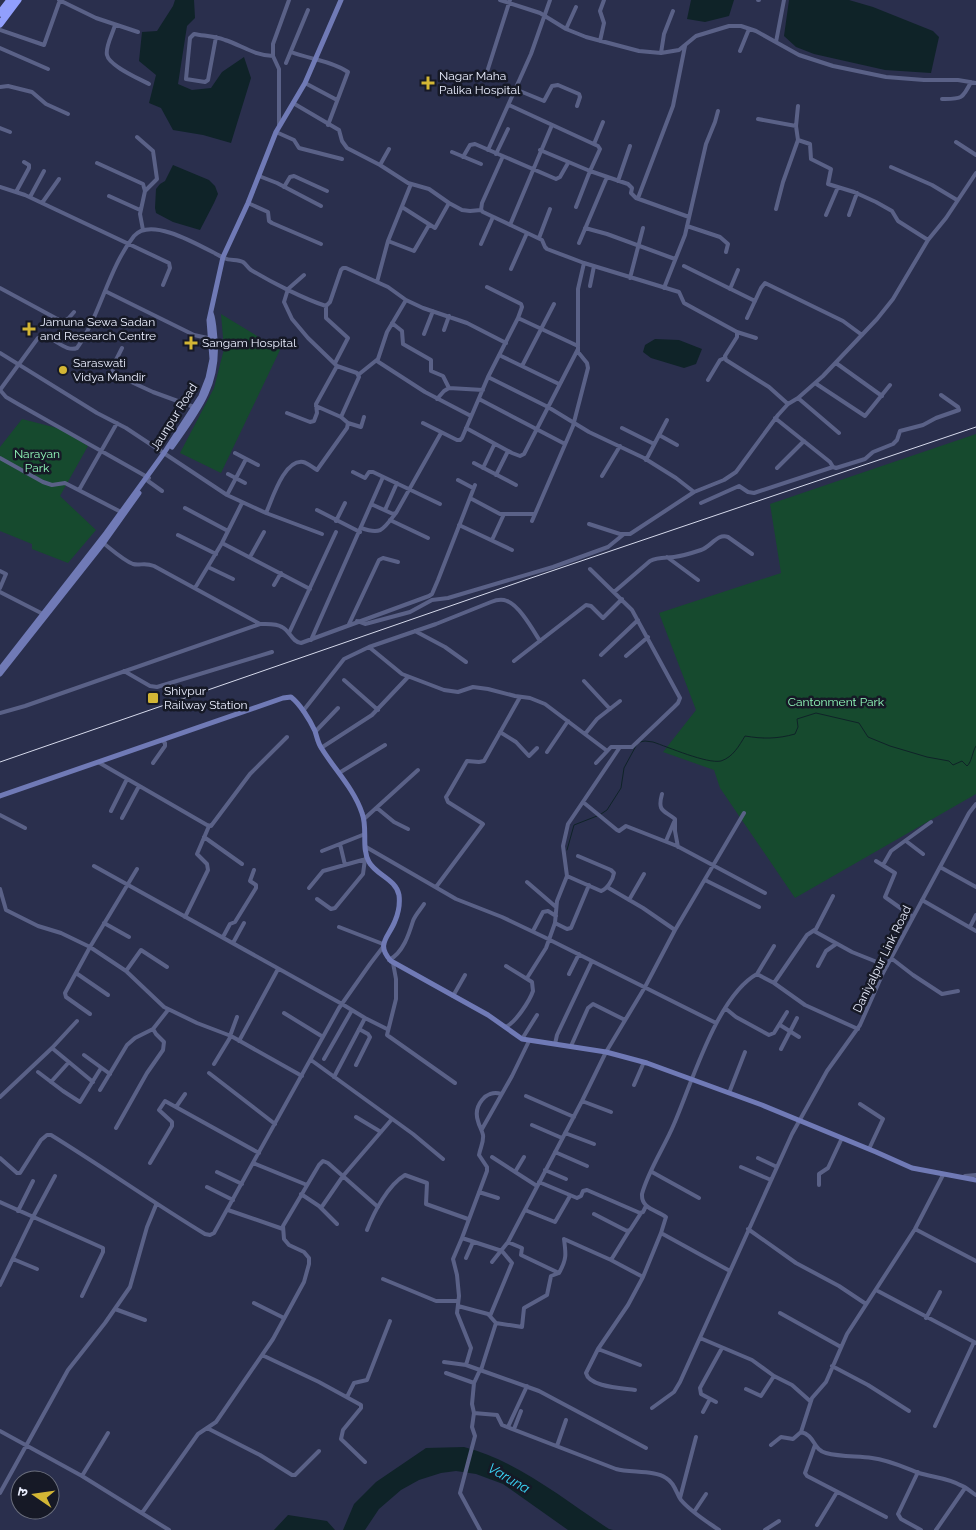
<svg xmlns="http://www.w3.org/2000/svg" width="976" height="1530" viewBox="0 0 976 1530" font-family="Raleway,'Noto Sans Devanagari',sans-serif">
  <rect width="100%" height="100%" fill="#2a2f4d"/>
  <!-- green -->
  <path fill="#164a2e" d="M221 314 280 350 221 473 180 453 214 388 224 349Z
    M22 419 61 429 88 446 60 496 96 530 68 563 32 549V544L0 531V447Z
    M976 434V794L795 898 720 788 714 770 663 752 696 710 659 613 781 573 770 504Z"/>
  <!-- water -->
  <path fill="#0f2328" d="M175 0H194L195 18 187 26 178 84 192 90 211 88 222 72 244 57 251 78 231 143 203 135 173 130 161 108 149 103 156 75 139 61 142 32 157 31 173 6Z
    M691 0H734L729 16 705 22 687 19Z
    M789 0H849L873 7 933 31 939 37 931 73 885 70 814 54 796 47 784 36Z
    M173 165 209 180 215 186 218 194 214 203 200 230 173 222 156 213 155 208 156 189 160 184 165 181Z
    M655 339 679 340 702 349 696 364 684 368 651 358 643 352 645 345Z
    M464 1447C518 1461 563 1499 609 1529L613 1530H568L503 1484 476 1474 456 1471 441 1473 419 1480 401 1490 379 1509 365 1530H343L354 1504 376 1482 426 1448Z
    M288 1515 327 1521 335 1530H274Z"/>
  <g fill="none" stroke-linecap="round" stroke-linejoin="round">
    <!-- stream -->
    <path stroke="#0f2328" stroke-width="1" d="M640 742 645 741 653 742C668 747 707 764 721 761 733 757 739 746 745 736 763 739 777 739 795 734L798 727 797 719 816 713 859 723 868 737 890 746 927 757 949 761 953 765 962 761 967 766C972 762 972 752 976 746
      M601 814 607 810 621 788 624 768 637 744
      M567 850 574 825 597 816"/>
    <!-- street -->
    <path stroke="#5a6187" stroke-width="4" d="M59 0 96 18 138 32
      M500 0 540 13 566 29 586 37 639 51 661 53 679 50 696 36 729 26H741L756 31 799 55 833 66 886 77 924 80H958L976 83
      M758 0H759
      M115 25C113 33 105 47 107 55 109 66 140 79 149 84
      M566 29 576 7
      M0 30 44 45 60 0
      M216 37 208 80 205 82 186 79 190 38 194 34C204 36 215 36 225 40 241 45 256 56 273 56
      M600 41 604 23 600 11 604 0
      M776 42 784 0
      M0 48 48 69
      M740 51 749 29
      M291 52C309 59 332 61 348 72L328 125
      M661 53 664 34 673 11
      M286 63 308 10
      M487 72 510 0
      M305 83 337 100
      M0 87 8 86 32 92 46 104 68 114
      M515 89 544 101 552 86 558 85 579 94 580 97 577 106
      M942 99C961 99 962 100 971 82
      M293 103 339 130 342 141 347 148 380 165 408 183 429 189 449 203 462 210 470 211 481 210
      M509 105 598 146 600 149 590 171 540 150
      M758 119 796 126
      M279 125V69L273 56V44L289 0
      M0 128 10 132
      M276 132 294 140 299 148 342 159
      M137 137 153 151 157 179 145 191
      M798 140 810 144 811 159 831 169 828 184 854 192 876 202 892 211 898 221 928 240
      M956 142 976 155
      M594 144 603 122
      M488 150 531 54 550 0
      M452 152 481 164
      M496 154 508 129
      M503 156 482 203 481 210 483 212 542 240 545 247 547 249 584 263 679 292 684 303 737 332V337L725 356 726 360 769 387 788 404
      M463 157 470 145 475 144 556 179 560 177 568 163
      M97 163 143 184 145 191 140 214 143 230
      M380 165 389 149
      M891 167 932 185 957 200
      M259 176 277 183 321 206
      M618 181 630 146
      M0 187 25 195 169 263 170 268 163 285
      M284 187 290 177 294 176 327 191
      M16 192 29 168V165L24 162
      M109 196 140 210
      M30 197 44 171
      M638 198 673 106 685 46
      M42 203 59 179
      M248 203 268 212 269 221 272 223 321 244
      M402 207 435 228 449 203
      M576 207 590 171 628 184 632 188 631 193 636 198 689 217
      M776 209 783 182 798 140 796 126 798 106
      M826 215 838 187
      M849 215 857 193
      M510 225 552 125
      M687 226 720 237 728 244 726 252
      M585 228 607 234 675 259
      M539 238 550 209
      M388 241 411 184
      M579 243 607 177
      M481 244 493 217
      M684 266 755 301
      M511 269 527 233
      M630 278 643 228
      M377 282 388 241 414 251 429 225
      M590 286 594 266
      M487 287 521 304 522 307 518 318
      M0 288 61 321 68 319 74 312
      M664 288 685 235 706 144 715 122 718 111
      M730 289 738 270
      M105 291 194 335 212 339
      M326 306V318L348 338 335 363
      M747 318 761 288 765 283 843 321 862 335
      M392 323 402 331 403 344 431 360V371L443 376 449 388
      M444 330 449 316
      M737 332 756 338
      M424 334 433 311
      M122 348 112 368 114 374 153 392 194 407
      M0 353 97 413 126 428 227 495 266 513 322 534
      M499 355 559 384
      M377 361 425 392 471 416
      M836 363 882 396
      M522 366 554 304
      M358 375 378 359 387 332 406 300
      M488 377 548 407 589 432 644 458 676 478 694 492
      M708 380 720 360 725 358
      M815 383 865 416 890 385
      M0 390 38 338C52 332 63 353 77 348 101 314 108 269 134 236 152 215 205 249 224 258 230 261 237 259 243 262 246 264 248 268 251 270 271 282 304 299 326 306L330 302 341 270 343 268H346L388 287 406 300 423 308 467 323 506 343
      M0 390 6 397 18 404 149 478
      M798 398 839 433
      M437 399 444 391 449 388 483 390
      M479 399 565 444
      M316 406 341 417
      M287 413 310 422 314 421 317 413 316 404 337 366
      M775 418 830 462 833 467 836 468 865 459 873 452 893 444 897 440 900 431 923 425 936 418 959 410 958 407 941 395
      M348 423 361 427 364 417
      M423 423 457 440H460L462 438 488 377 518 318 578 346
      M466 428 512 453 520 456 524 454 578 349
      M622 428 654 444
      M659 435 677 445
      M235 453 258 465
      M0 458 43 482 52 485 65 483 121 512
      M646 460 667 420
      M474 463 516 485
      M483 468 494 445
      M777 468 804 441
      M353 472 365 478 369 472H373L440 504
      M228 474 245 483
      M496 475 508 451
      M602 476 620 446
      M458 480 473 488
      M148 481 162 491
      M79 490 117 423
      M227 495 246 459
      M470 498 500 514H535
      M701 503 739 486 748 492 754 493 833 467
      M371 504 393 514 396 513 441 433
      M185 508 228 531
      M317 510 360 532
      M385 510 397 483
      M266 513C272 500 284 459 303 462 308 463 313 468 317 470L347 428 348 423 341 417 359 377 357 373 337 366 308 338 292 319 284 302 288 289 304 275
      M390 520 428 538
      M336 521 345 503
      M532 521 573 426 588 368 587 363 578 352V289L584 263
      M589 524 620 534H630L694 492 724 480 736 472 778 415 788 404 798 398 823 376 877 319 893 299 928 240 946 218 976 173
      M459 525 512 550
      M361 528C381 535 383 530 395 514
      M178 535 216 554
      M492 540 504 514
      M102 542C111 549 123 560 133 564 140 566 144 562 154 566L260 624
      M222 543 310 589
      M250 557 264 532
      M667 557 698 580
      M208 567 233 579
      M590 569 632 610 680 698 678 703 674 707 632 747H611L596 763
      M0 571 6 574 0 588
      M274 585 281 573
      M195 588 222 543 242 503
      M0 592 45 615
      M614 592 650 561C658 557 665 558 674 557 683 556 692 553 701 550 711 547 717 533 728 537L752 554
      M357 621 365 624 369 623 410 612 432 600 448 598 553 567 608 547 624 534
      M349 624 379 560 383 558 398 562
      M415 631 445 647 466 662
      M289 633 336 532
      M311 640 383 477
      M369 647 402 674 444 690 458 692 473 687 488 689 515 696 530 698 545 704 606 750
      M601 655 638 620
      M626 656 648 637
      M514 661 586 605 591 606 603 618 622 599
      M124 671 150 686 157 687 272 652
      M344 680 378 710
      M584 681 610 709
      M303 711 344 659 369 647 436 624 491 602C496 600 502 599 507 601 519 605 533 630 540 641
      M0 713 25 706 260 624C267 624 276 623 282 627 290 631 292 642 301 643L429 596 432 594 438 580 475 485
      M315 732 338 708
      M500 732 516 742 529 756 537 748
      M585 734 597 719 620 701
      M321 748 372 715 408 677
      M547 752 568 721
      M98 762 207 825 211 826 250 774 287 737
      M153 763 165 746V743L162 740
      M339 773 385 745
      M662 794C657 812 664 810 675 819V831L678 847
      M583 802 617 830 619 831 626 826 677 846 765 893
      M377 808 394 822 408 829
      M111 811 127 779
      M0 815 25 828
      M122 818 139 786
      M364 819 418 770
      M204 837 242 864
      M666 841 674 822
      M906 841 923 854
      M340 844 345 865
      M366 847 456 899 502 917 544 937 716 1023
      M322 851 365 834
      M876 861 895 873 885 897 913 917
      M883 865 891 851 931 822
      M94 866 342 1004 365 1018 387 1029
      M940 867 976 887
      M567 876 601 891C607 889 613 880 614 873L611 870 578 856
      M705 880 759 907
      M527 882 556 907
      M436 887 483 824 448 802 446 797 448 794 467 761 479 762 484 761 520 697
      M607 887 643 908 675 930
      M309 888 323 871 366 859
      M0 889 6 910 38 926 61 933 90 947 126 971 164 1007 197 1023 231 1036 302 1076
      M317 899 331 909 335 908 363 874 365 859
      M629 900 644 874
      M922 900 976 931
      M185 917 208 870 207 864 197 854 209 826
      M104 923 129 937
      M555 923 567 929 571 928 589 885
      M339 927 383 944
      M970 927 976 915
      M533 931 543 912 548 911 556 916
      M814 931 852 952 887 966
      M223 937 230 924 235 922 256 888V885L250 881 254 870
      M233 943 244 923
      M891 958 913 975 942 994 958 991
      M389 960C403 953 409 934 413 921 415 915 421 909 424 904
      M393 963 396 979V999L387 1035 455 1083
      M818 966 826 951 836 944
      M126 971 141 950 167 967
      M76 973 108 995
      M569 974 579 954
      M757 974 774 946
      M527 978 546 948 555 923 557 901 567 876 563 846 568 824 620 747
      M774 983 807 935 816 929 833 896
      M453 996 465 975
      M725 1008 736 1017 769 1035 774 1033 787 1012
      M284 1013 323 1037
      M90 1014 66 997 65 993 90 947 137 869
      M780 1025 799 1037
      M505 1027C515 1024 530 1000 533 991L532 982 506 966
      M230 1036 237 1017
      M522 1039 537 1015
      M239 1041 278 969
      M555 1044 557 1035 592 961
      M571 1046 588 1008 593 1004 625 1020
      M52 1048 93 1082
      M781 1049 797 1018
      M84 1055 110 1074
      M324 1059 352 1010
      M311 1060 413 1134 443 1159
      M214 1064 231 1036
      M356 1065 370 1037 368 1034 359 1029
      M38 1072 63 1091 80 1102 101 1068
      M209 1073 275 1124
      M334 1077 365 1018
      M51 1082 69 1062
      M634 1085 644 1062
      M100 1090 127 1045 135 1038 153 1029 168 1010
      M729 1093 745 1052
      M526 1096 574 1117
      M0 1097 52 1048 77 1021
      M582 1101 611 1112
      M860 1104 883 1119 869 1149
      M176 1107 185 1094
      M356 1117 381 1132
      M532 1125 562 1138
      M116 1128 147 1073 163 1050 164 1042 156 1034 153 1029
      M482 1129 512 1076 529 1041
      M565 1133 594 1144
      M555 1152 587 1166
      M492 1157 537 1186
      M0 1158 17 1173H20L41 1140 47 1135H51C103 1167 152 1202 205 1234L210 1235 214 1233 339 1008 370 964 383 947
      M758 1158 777 1167
      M150 1163 172 1126V1122L159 1110 165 1101 259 1153
      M253 1163 307 1185
      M741 1167 771 1180
      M545 1170 566 1179
      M217 1172 242 1184
      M515 1172 524 1157
      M652 1172 699 1198
      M965 1176 976 1175
      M539 1182 577 1198 581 1196 583 1191 587 1190 640 1213 643 1212 646 1206
      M819 1185V1174L828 1168 842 1138
      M207 1187 233 1200
      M479 1192 498 1198
      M301 1194 319 1206 337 1224
      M0 1202 103 1248V1252L82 1296
      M321 1208 343 1176 392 1119
      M228 1210 283 1229
      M525 1210 555 1222 570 1196
      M18 1211 33 1181
      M594 1214 627 1231 630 1230 641 1213
      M748 1229 796 1263 839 1286 866 1304
      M915 1229 976 1261
      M367 1230C374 1212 388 1185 405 1175L427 1183 426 1204 468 1219
      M661 1233 730 1271
      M462 1238 487 1171V1167L479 1155C480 1148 484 1142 483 1135 482 1130 479 1126 478 1121 473 1106 486 1089 501 1094
      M564 1239 611 1260 643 1277
      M508 1242 522 1248 521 1255 559 1273
      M466 1258 473 1242
      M13 1259 37 1269
      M611 1260 629 1231
      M492 1262 508 1242 582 1101 606 1052 645 987 675 930 744 813
      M383 1279 436 1301H458
      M0 1285 33 1217 55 1176
      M876 1290 976 1343
      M254 1303 284 1318
      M458 1306 488 1314 496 1323 522 1327 524 1308 547 1295 551 1276 559 1273C567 1259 566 1254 564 1239
      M115 1309 145 1320
      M780 1313 841 1347
      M926 1318 940 1292
      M700 1338 752 1360 774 1376 792 1385 810 1401
      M598 1349 640 1365
      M262 1355 319 1382 361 1405V1408L343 1430 341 1439 365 1462
      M444 1362 466 1365
      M832 1366 868 1385 909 1411
      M480 1370 539 1391 646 1448
      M481 1370 496 1323
      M446 1373 474 1383
      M746 1389 761 1396 774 1376
      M635 1390C622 1388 589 1387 586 1373L598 1349 628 1305 643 1277 661 1233 666 1217C657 1210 641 1209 642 1194 648 1171 665 1146 674 1124 692 1083 717 996 757 974L774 983 805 1005 858 1029
      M347 1397 354 1383 367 1380 390 1321
      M716 1402 701 1394 700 1388 722 1348
      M652 1408 674 1392 680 1382 792 1134 827 1071 860 1025 883 973 969 813 976 804
      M703 1412 710 1399
      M474 1413 497 1415 502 1425 616 1469C630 1473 655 1470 666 1478 675 1483 676 1493 681 1500 691 1512 706 1521 719 1530
      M935 1426 974 1342
      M508 1427 527 1386
      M207 1428 260 1455 292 1475H295L319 1451
      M514 1429 521 1411
      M0 1431 82 1476 169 1530
      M801 1432 812 1398 826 1382 847 1334 915 1229 943 1175
      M771 1445 781 1437 793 1439 801 1432C815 1435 813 1450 826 1453 841 1457 857 1456 872 1458 889 1460 903 1467 919 1473 932 1477 948 1478 960 1485 966 1487 971 1492 976 1495
      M815 1445 805 1473 807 1476 886 1517
      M557 1446 566 1420
      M918 1472 898 1514 901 1519 921 1530
      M82 1476 108 1433
      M0 1493 68 1370 105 1323 130 1287 147 1227 156 1205
      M680 1498 696 1437
      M694 1512 706 1494
      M142 1513 198 1434 216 1422 273 1339 304 1282 309 1264V1258L304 1252 289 1245 284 1239 283 1226 319 1165 323 1161 328 1163 378 1207
      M817 1525 837 1492
      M480 1530 460 1493 475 1436 472 1427 474 1413 472 1404 474 1383 480 1370 466 1365 471 1348 457 1313 459 1296 457 1275 453 1259 462 1238 502 1251 512 1263 490 1316
      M765 1530 779 1521
      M936 1530 965 1488"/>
    <!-- secondary -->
    <path stroke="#707ab6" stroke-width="5" d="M172 447C197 412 219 385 215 339 214 330 214 321 211 313
      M0 669 106 533 164 453 201 396 208 378 212 359 209 320 223 257 248 203 276 132 305 83 341 0
      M0 674 102 545 139 493
      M0 796 283 698 291 697C300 704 310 720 315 731 317 737 318 744 322 749 335 770 354 789 362 813 368 828 361 848 369 862 376 875 396 879 399 895 400 903 398 914 395 921 389 937 375 944 391 961L488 1015 522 1039 606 1052 647 1063 762 1105 876 1152 912 1168 976 1180"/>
    <!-- highway -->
    <path stroke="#919ffc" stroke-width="7" d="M0 13 10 0
      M0 24 18 0"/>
    <!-- rail -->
    <path stroke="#d6daec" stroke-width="1" d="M0 762 531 578 976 427"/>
  </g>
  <!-- markers -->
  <g fill="#d3b635" stroke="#161926" stroke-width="2">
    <path d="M425.5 75.5h5v5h5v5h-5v5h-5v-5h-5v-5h5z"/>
    <path d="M26.5 321.5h5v5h5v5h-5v5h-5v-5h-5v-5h5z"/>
    <path d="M188.5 335.5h5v5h5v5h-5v5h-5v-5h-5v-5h5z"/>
    <circle cx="63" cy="370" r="5"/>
    <rect x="147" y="692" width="12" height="12" rx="2.5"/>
  </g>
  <g text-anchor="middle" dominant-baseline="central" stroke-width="5" stroke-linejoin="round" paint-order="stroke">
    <!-- poi labels -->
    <g font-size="12" fill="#ebefff" stroke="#161926" text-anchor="start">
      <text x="439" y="76">Nagar Maha<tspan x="439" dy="14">Palika Hospital</tspan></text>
      <text x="40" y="322">Jamuna Sewa Sadan<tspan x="40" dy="14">and Research Centre</tspan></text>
      <text x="202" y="343">Sangam Hospital</text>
      <text x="73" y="363">Saraswati<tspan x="73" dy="14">Vidya Mandir</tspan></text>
      <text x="164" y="691">Shivpur<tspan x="164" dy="14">Railway Station</tspan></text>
    </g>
    <!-- street labels -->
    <g font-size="12" fill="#ebefff" stroke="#161926">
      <text transform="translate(174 417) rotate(-58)">Jaunpur Road</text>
      <text transform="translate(882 959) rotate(-64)">Daniyalpur Link Road</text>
    </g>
    <!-- park labels -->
    <g font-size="12" fill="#92fabb" stroke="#161926">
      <text x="37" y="454">Narayan<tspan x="37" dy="14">Park</tspan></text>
      <text x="836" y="702">Cantonment Park</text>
    </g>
    <!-- water labels -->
    <g font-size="14" font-style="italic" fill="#3ad7f8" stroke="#161926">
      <text transform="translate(509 1478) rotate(30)">Varuna</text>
    </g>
  </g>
  <!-- north arrow -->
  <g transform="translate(35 1495) rotate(283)"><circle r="24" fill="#161926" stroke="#6b6f7d"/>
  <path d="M0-4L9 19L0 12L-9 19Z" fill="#d3b635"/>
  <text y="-8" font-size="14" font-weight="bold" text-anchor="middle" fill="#ebefff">उ</text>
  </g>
</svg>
